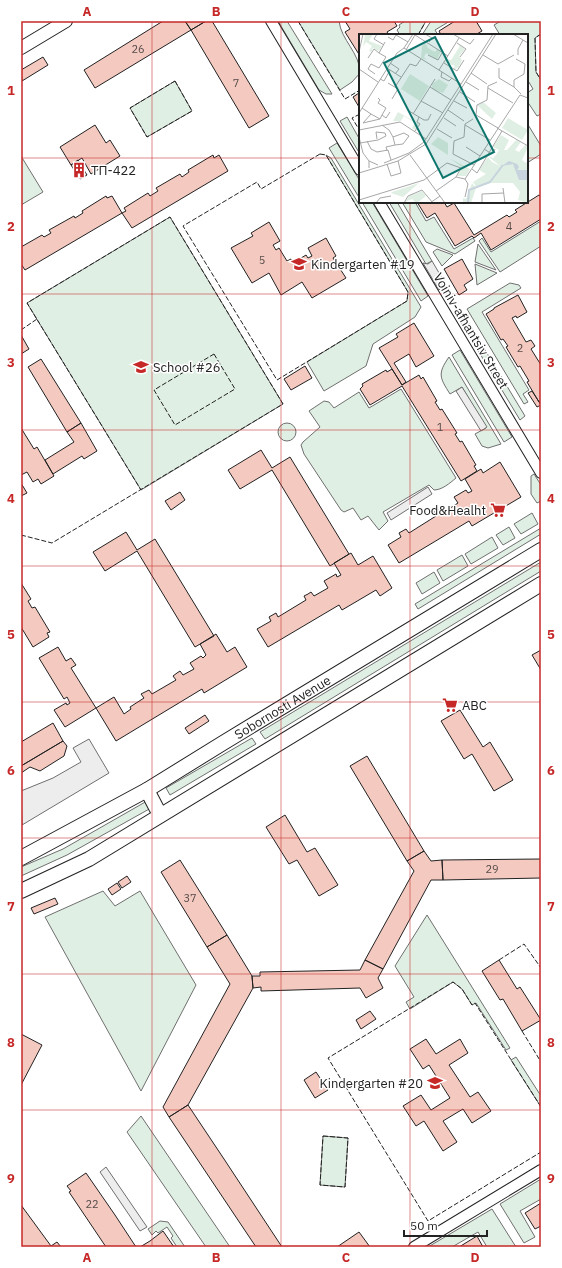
<svg xmlns="http://www.w3.org/2000/svg" width="562" height="1268" viewBox="0 0 562 1268" font-family="'IBM Plex Sans',sans-serif">
  <rect width="100%" height="100%" fill="#fff"/>
  <!-- green -->
  <path fill="#e0efe3" stroke="#6f6f6f" d="M278 21H287L332 94H326L319 90Z
    M298 21H339C341 40 360 53 360 73L352 82 340 90Z
    M405 21H426L418 35H400L397 30 400 27 399 25Z
    M431 21H450L435 30 438 35H422Z
    M501 21H520L521 22 524 21H541V34L535 38 536 72 541 80V114L537 116 527 101V93L533 89 527 79V35H500L494 25Z
    M175 81 192 111 147 137 130 108Z
    M347 117 360 140V154L340 121Z
    M527 123 541 146V154L527 163Z
    M337 143 360 181V199L329 148Z
    M326 155 331 158 421 307 415 317 373 344 366 366 324 391 307 362 407 301 408 292Z
    M21 156 43 192 21 205Z
    M362 202H372L428 296 421 301Z
    M389 202H397L432 261 426 264Z
    M402 202H415L426 221 434 217 454 249 473 238 475 241 455 254 426 242Z
    M170 217 283 404 141 490 27 303Z
    M541 221V246L500 272 479 241 482 238 491 252Z
    M478 244 496 270 475 262Z
    M437 249 453 255 442 266 433 252Z
    M475 264 497 273 477 285Z
    M510 283 519 285 521 288 482 312 529 390 523 394 528 402 524 404 467 309Z
    M462 312 525 416 520 420 459 319Z
    M460 350 512 437 504 442 452 355Z
    M449 357 501 444 488 448 482 446 475 434 486 428 462 387 450 394C440 378 437 374 449 357Z
    M401 389 456 478C450 483 442 490 434 490L429 485 383 512 388 521 379 530 368 516 361 520 353 508 344 512 341 510 304 454 301 445 303 442 320 427 309 411 324 401 329 402 334 408 359 392 369 408Z
    M278 432a9 9 0 1 1 18 0a9 9 0 1 1-18 0Z
    M534 474 541 485V501L537 503 531 494V476Z
    M532 513 538 524 521 534 514 524Z
    M509 527 515 538 503 545 496 535Z
    M541 528V534L418 609 415 604Z
    M492 537 498 548 471 564 465 554Z
    M462 555 468 566 443 581 437 570Z
    M541 562V571L265 739 260 732Z
    M434 572 440 583 422 594 416 583Z
    M252 738 256 744 170 795 166 788Z
    M147 801 151 808 67 855 21 876V867L63 849Z
    M103 891 115 906 140 891 196 985 141 1091 45 917Z
    M427 915 510 1048 506 1050 476 1003 472 1005 462 989 453 982 410 1009 406 1002 414 997 395 966Z
    M516 1057 541 1096V1107L511 1060Z
    M141 1116 230 1247H206L127 1132Z
    M323 1136 348 1138 345 1187 320 1185Z
    M541 1179V1199L520 1211 535 1237 524 1243 500 1204Z
    M492 1209 516 1247H487L478 1232 452 1247H428Z
    M160 1221 168 1222 185 1247H177L171 1238 173 1236 167 1227 158 1233 156 1231 152 1235 148 1229Z"/>
  <!-- parking -->
  <path fill="#ededed" stroke="#6f6f6f" d="M432 261 445 283 439 290 423 263 428 264Z
    M462 387 487 427 481 431 456 391Z
    M428 487 432 494 391 520 387 513Z
    M89 739 109 773 22 825 21 791 53 778 81 762 73 748Z
    M106 1167 147 1227 140 1231 100 1172Z"/>
  <!-- building -->
  <path fill="#f3c9c0" stroke="#222" d="M163 21H185L191 30 95 88 84 70Z
    M185 21H206L191 30Z
    M206 21H212L269 116 249 128 191 30Z
    M345 21H394L397 26 387 32 389 35H360V56L345 32 350 29Z
    M455 21H476L482 31 475 35H441L439 31Z
    M43 57 48 65 22 81 21 70Z
    M359 93 360 95 359 107 353 97Z
    M95 125 106 143 110 140 120 156 91 174 82 158 71 165 60 147Z
    M213 155 214 158 219 155 228 171 132 228 122 213 126 211 124 208 148 193 150 196 158 191 156 188 180 174 182 177 189 172 188 170Z
    M78 160 87 175 80 179 71 165Z
    M539 195 541 197V219L491 250 481 233 474 238 472 236 455 246 435 213 427 218 417 202H444L447 207 454 203 474 235 507 215 509 217 517 212 515 210Z
    M106 196 107 198 112 196 122 213 25 270 21 264V247L42 235 44 237 51 233 49 230 74 216 75 218 83 213 82 211Z
    M269 222 280 241 273 245 276 250 279 248 287 261 291 259 293 263 306 255 308 258 312 256 308 248 326 238 336 256 333 258 346 278 312 298 302 282 281 295 269 273 252 283 231 248 253 236 251 233Z
    M462 259 473 279 464 285 467 290 459 295 444 269Z
    M518 295 527 312 517 318 516 316 512 318 526 342 531 340 535 346 531 349 541 365V401L539 402 527 382 529 381 520 366 518 367 506 347 508 346 503 339 501 340 486 314 494 309V308Z
    M414 323 434 356 416 367 409 354 394 363 406 382 402 385 379 348 398 337 396 334Z
    M21 335 29 349 21 354Z
    M41 359 81 423 67 432 28 367Z
    M305 366 312 378 291 390 284 379Z
    M392 369 402 385 419 375 421 379 423 377 437 401 435 402 440 410 442 409 457 433 455 434 460 442 462 441 476 465 474 466 477 471 461 481 402 386 370 405 360 389 363 386 362 384 386 370 387 372Z
    M532 391 541 405 537 407 528 393Z
    M81 423 97 451 84 459 82 456 53 474 45 460 74 442 67 432Z
    M21 428 34 449 37 447 54 476 41 484 38 479 33 482 27 472 21 475Z
    M261 450 272 468 290 457 349 554 330 566 272 470 240 489 228 470Z
    M500 462 521 497 472 526 469 521 399 563 388 545 401 537 399 533 406 529 409 533 436 516 434 512 442 508 444 512 458 503 454 497 466 490 468 493 472 491 465 479 481 469 483 473Z
    M21 483 27 493 21 496Z
    M180 492 185 500 171 510 165 501Z
    M126 532 137 550 155 539 214 636 195 647 137 551 105 571 93 552Z
    M351 553 358 565 373 556 392 588 380 596 376 590 342 610 339 605 268 647 257 629 271 621 269 617 276 613 278 617 306 600 304 596 308 594 311 592 314 596 328 588 324 581 336 574 337 577 341 575 334 563Z
    M21 583 31 599 28 601 32 608 35 607 50 632 47 633 49 637 33 647 21 627Z
    M216 634 227 652 235 647 247 667 204 693 202 689 116 741 96 708 114 697 124 714 131 709 130 707 144 698 141 694 149 690 152 694 176 680 173 676 177 673 180 671 183 675 194 669 190 663 201 656 203 658 206 655 200 644Z
    M58 647 66 661 71 658 76 665 71 668 96 708 65 727 54 710 66 703 67 705 70 703 67 697 64 699 39 658Z
    M541 650V670L532 655Z
    M460 710 483 747 490 742 513 780 494 791 472 754 464 759 441 721Z
    M205 715 209 721 189 734 185 728Z
    M53 723 63 741 21 766V742Z
    M63 741 67 746 64 756 40 771 30 767 21 773V766Z
    M367 756 424 851 407 861 350 766Z
    M285 815 307 852 315 848 338 885 319 896 297 860 289 864 266 827Z
    M424 851 431 861 442 860 443 880H431L383 969 365 960 414 871 407 861Z
    M541 859V878L443 880 442 860Z
    M180 860 227 935 207 947 161 872Z
    M127 876 131 882 122 888 118 882Z
    M117 883 121 889 112 895 108 889Z
    M55 898 58 904 34 914 31 908Z
    M227 935 252 976 253 988 188 1105 169 1117 163 1107 230 984 207 947Z
    M365 960 383 969 378 978 383 988 366 998 360 988 261 991V987L253 988 252 976H260V972L360 970Z
    M499 960 517 989 520 987 541 1020 522 1031 503 999 500 1000 482 971Z
    M370 1011 376 1019 361 1029 356 1020Z
    M21 1034 42 1045 21 1085Z
    M426 1039 436 1054 460 1039 468 1053 449 1065 470 1097 478 1092 491 1111 472 1123 463 1109 443 1121 457 1142 443 1151 424 1121 416 1126 403 1106 421 1095 431 1110 450 1098 429 1065 423 1069 410 1049Z
    M316 1072 328 1090 315 1098 304 1080Z
    M188 1105 224 1159 282 1247H256L169 1117Z
    M86 1173 115 1215 136 1247H106L69 1192 71 1191 67 1186Z
    M541 1203V1226L535 1229 525 1213Z
    M21 1205 51 1246 57 1242 61 1247H21Z
    M163 1231 174 1247H140L150 1241Z
    M359 1232 370 1247H337Z
    M477 1236 483 1247H459Z"/>
  <g fill="none" stroke-linecap="round" stroke-linejoin="round">
    <!-- minor casing -->
    <g stroke="#222" stroke-width="12">
      <path id="minor" d="M271 21 360 170
        M379 202 541 473
        M414 1247 541 1170"/>
    </g>
    <!-- tertiary casing -->
    <g stroke="#222" stroke-width="14">
      <path id="tertiary" d="M21 48 66 21"/>
    </g>
    <!-- secondary casing -->
    <g stroke="#222" stroke-width="16">
      <g id="secondary">
        <path d="M147 790 160 815"/>
        <path id="s1" d="M21 858 147 790 223 743 541 550"/>
        <path d="M21 891 89 859 541 584"/>
      </g>
    </g>
    <!-- minor -->
    <use href="#minor" stroke="#fff" stroke-width="10"/>
    <!-- tertiary -->
    <use href="#tertiary" stroke="#fff" stroke-width="12"/>
    <!-- secondary -->
    <use href="#secondary" stroke="#fff" stroke-width="14"/>
    <!-- fence -->
    <path stroke="#222" stroke-width="1" stroke-dasharray="5 2" stroke-linecap="butt" d="M298 21 345 99 360 90
      M541 34 535 38 536 72 541 80
      M418 35 426 21
      M175 81 192 111 147 137 130 108Z
      M360 114 352 118 360 131
      M320 154 326 155 408 292 407 301 277 380 183 226 257 182 261 189Z
      M21 330 37 319
      M214 354 235 389 175 425 154 390Z
      M21 535 52 543 283 404 170 217 27 303 141 490
      M499 960 524 944 541 968
      M522 1031 541 1062
      M541 1107 475 1003 472 1005 462 989 453 982 328 1058 428 1221 541 1152
      M323 1136 348 1138 345 1187 320 1185Z"/>
  </g>
  <!-- grid -->
  <path fill="none" stroke="#c62828" stroke-width="1" stroke-opacity="0.55" d="M152 21V1247M281 21V1247M410 21V35M21 158H360M527 158H541M410 202V1247M21 294H541M21 430H541M21 566H541M21 702H541M21 838H541M21 974H541M21 1110H541"/>
  <!-- icons -->
  <defs>
    <g id="building-bare" transform="scale(1.2)"><path d="M-4-6H4V6H1V3H-1V6H-4ZM-2.5-4.3h1.7v1.8h-1.7ZM.8-4.3h1.7v1.8H.8ZM-2.5-1h1.7V.8h-1.7ZM.8-1h1.7V.8H.8Z" fill="#c62828" stroke="#fff" stroke-width="2.5" paint-order="stroke"/></g>
    <g id="school-bare" transform="scale(1.2)"><path d="M0-5L7-2L0 1L-7-2ZM-4 1L0 2.5L4 1V4Q0 6-4 4Z" fill="#c62828" stroke="#fff" stroke-width="2.5" paint-order="stroke"/></g>
    <g id="supermarket-bare" transform="scale(1.2)"><path d="M-6-5.5h2.5l.6 2H6L4.5 2H-2.5L-4.4-4H-6ZM-1.5 3.2a1.3 1.3 0 1 0 .1 0ZM3 3.2a1.3 1.3 0 1 0 .1 0Z" fill="#c62828" stroke="#fff" stroke-width="2.5" paint-order="stroke"/></g>
  </defs>
  <g fill-rule="evenodd">
    <use href="#building-bare" x="79" y="170"/>
    <use href="#school-bare" x="299" y="264"/>
    <use href="#school-bare" x="141" y="367"/>
    <use href="#supermarket-bare" x="498" y="510"/>
    <use href="#supermarket-bare" x="450" y="705"/>
    <use href="#school-bare" x="435" y="1083"/>
  </g>
  <g text-anchor="middle" dominant-baseline="central" stroke-width="3" stroke-linejoin="round" paint-order="stroke">
    <!-- number labels -->
    <g font-size="11" fill="#564c4a">
      <text x="138" y="49">26</text>
      <text x="236" y="83">7</text>
      <text x="509" y="226">4</text>
      <text x="262" y="260">5</text>
      <text x="520" y="348">2</text>
      <text x="440" y="427">1</text>
      <text x="492" y="869">29</text>
      <text x="190" y="898">37</text>
      <text x="92" y="1204">22</text>
    </g>
    <!-- poi labels -->
    <g font-size="13" fill="#222" stroke="#fff" text-anchor="start">
      <text x="91" y="170">ТП-422</text>
      <text x="311" y="264">Kindergarten #19</text>
      <text x="153" y="367">School #26</text>
      <text x="486" y="510" text-anchor="end">Food&amp;Healht</text>
      <text x="462" y="705">АВС</text>
      <text x="423" y="1083" text-anchor="end">Kindergarten #20</text>
    </g>
    <!-- street labels -->
    <g font-size="13" fill="#222" stroke="#fff">
      <text transform="translate(471 331) rotate(59)">Voiniv-afhantsiv Street</text>
      <text stroke="none"><textPath href="#s1" startOffset="302">Sobornosti Avenue</textPath></text>
    </g>
  </g>
  <!-- overview -->
  <g transform="translate(359 34)">
    <rect width="169" height="169" fill="#fff"/>
    <path d="M6 0H14L10 7 23 12 20 17 14 14 12 18 10 17 13 12 7 8 4 13ZM66 8 69 14 76 18 78 15 82 17 78 26 67 19 65 23 68 26 62 24 63 12ZM99 10 106 15 100 22 103 26 100 33 94 36 96 32 86 28 88 25 92 26 101 12ZM51 40 70 52 61 67 42 55ZM80 45 89 51 84 59 73 55V50ZM124 68 137 79 133 85 118 71ZM39 78 60 90 56 96 53 94 56 89 45 82 42 87H34ZM149 84 169 96 163 106 143 94ZM142 101 150 106 145 116H148L157 106 162 108 156 116 160 118 166 111 169 113 163 126 167 129 169 126V169L159 166 161 158 154 149H132L118 154 114 148 127 140 120 136 129 123 133 128 141 132 129 122 134 124 137 121 140 116 134 113ZM79 103 89 109V121L72 110ZM90 124 111 135 107 142H98L103 133ZM60 149 44 163 32 159 33 158ZM113 149 117 154 112 169H104V164L107 165ZM63 157 67 162 62 166 57 169 53 165 46 168 50 162Z" fill="#e0efe3"/>
    <path d="M150 127 158 130 160 133 158 136H169V146H160L154 130 143 132Z" fill="#c7d3dd"/>
    <path fill="none" stroke="#c7d3dd" stroke-width="2" d="M109 169 110 156 131 148 144 131"/>
    <path fill="none" stroke="#a7a7a7" stroke-width="1" d="M18 0 15 5 25 11M66 0 73 4 70 8M94 0 111 10 115 5M154 0 169 9M56 1 89 22M29 3 34 6 37 1 49 8M98 9 107 15 101 23M45 14 102 50M47 16 56 1M0 18 4 0M69 21 79 26 83 19M124 21 139 30 155 21M159 21V15L164 6M9 24 15 15 20 19 26 8M31 29 40 35 36 40M85 29 98 37 105 26M28 34 42 43M140 34V44L155 53 162 60M0 35 19 48M80 36 100 4M83 38 82 43 90 47 93 44M112 39 128 50M16 40 9 35 12 30 20 34 27 23 20 19M21 45 25 47 31 36M107 48 120 56M29 49 39 55 33 65M36 53 51 30 57 32 62 25M71 53 92 66M155 53V46L165 40 166 30 157 25M129 54 154 69M101 58 116 68M19 64 21 66 19 69 27 74 23 81 27 84 31 78M62 67 84 79M95 67 108 74M118 71 128 66 129 52 138 48M118 71 117 81 139 94M3 74 12 80 4 89 21 85M89 76 105 87M50 77 65 86H69L72 80M0 79 38 19 45 14 54 0M12 80 21 85 23 81M54 80 76 45M85 84 97 92M114 85 106 90 105 103 95 107 94 120 115 131M23 91 30 96 34 103 45 99 50 102 44 110 36 111M106 91 131 106M138 94 169 112M78 95 93 104M0 96 41 88 67 105M56 97 61 90 58 88 60 83M0 103 4 119 10 127M8 107 12 115 18 118 29 116 32 126M1 109 19 106 27 102 26 99 17 98 18 105M107 113 121 122M125 115 133 120 136 115M28 117 27 113 36 111 34 103M51 121 86 169M25 129 50 119 65 108 134 0M28 130 32 142M10 134V127L19 131M113 135 118 139 143 97M0 139 39 127 67 110 137 0M32 142 42 139 39 127M97 143 106 145 161 61 169 64M144 154 146 169M77 157 97 143M106 163 109 150 106 145M0 166 65 146 88 129 102 134 97 143M17 169 21 164 32 162M45 169 49 162 63 156 74 169M71 169 81 162M123 169V160L145 159"/>
    <path fill="#0f766e" fill-opacity="0.15" stroke="#0f766e" stroke-width="2" d="M76 3 135 118 84 144 25 29Z"/>
    <rect width="169" height="169" fill="none" stroke="#222" stroke-width="2"/>
  </g>
  <!-- border -->
  <rect width="562" height="1268" fill="none" stroke="#ffffff" stroke-width="44"/>
  <!-- scale -->
  <path d="M404 1230v6h83v-6" fill="none" stroke="#222222" stroke-width="2"/>
  <text x="410" y="1230" font-size="12" fill="#222222" stroke="#ffffff" stroke-width="3" paint-order="stroke">50 m</text>
  <rect x="22" y="22" width="518" height="1224" fill="none" stroke="#c62828" stroke-width="1.5"/>
  <g font-size="13" text-anchor="middle" font-weight="bold" fill="#c62828">
    <text x="87" y="16">A</text>
    <text x="216" y="16">B</text>
    <text x="346" y="16">C</text>
    <text x="475" y="16">D</text>
    <text x="11" y="95">1</text>
    <text x="551" y="95">1</text>
    <text x="11" y="231">2</text>
    <text x="551" y="231">2</text>
    <text x="11" y="367">3</text>
    <text x="551" y="367">3</text>
    <text x="11" y="503">4</text>
    <text x="551" y="503">4</text>
    <text x="11" y="639">5</text>
    <text x="551" y="639">5</text>
    <text x="11" y="775">6</text>
    <text x="551" y="775">6</text>
    <text x="11" y="911">7</text>
    <text x="551" y="911">7</text>
    <text x="11" y="1047">8</text>
    <text x="551" y="1047">8</text>
    <text x="11" y="1183">9</text>
    <text x="551" y="1183">9</text>
    <text x="87" y="1262">A</text>
    <text x="216" y="1262">B</text>
    <text x="346" y="1262">C</text>
    <text x="475" y="1262">D</text>
  </g>
</svg>
